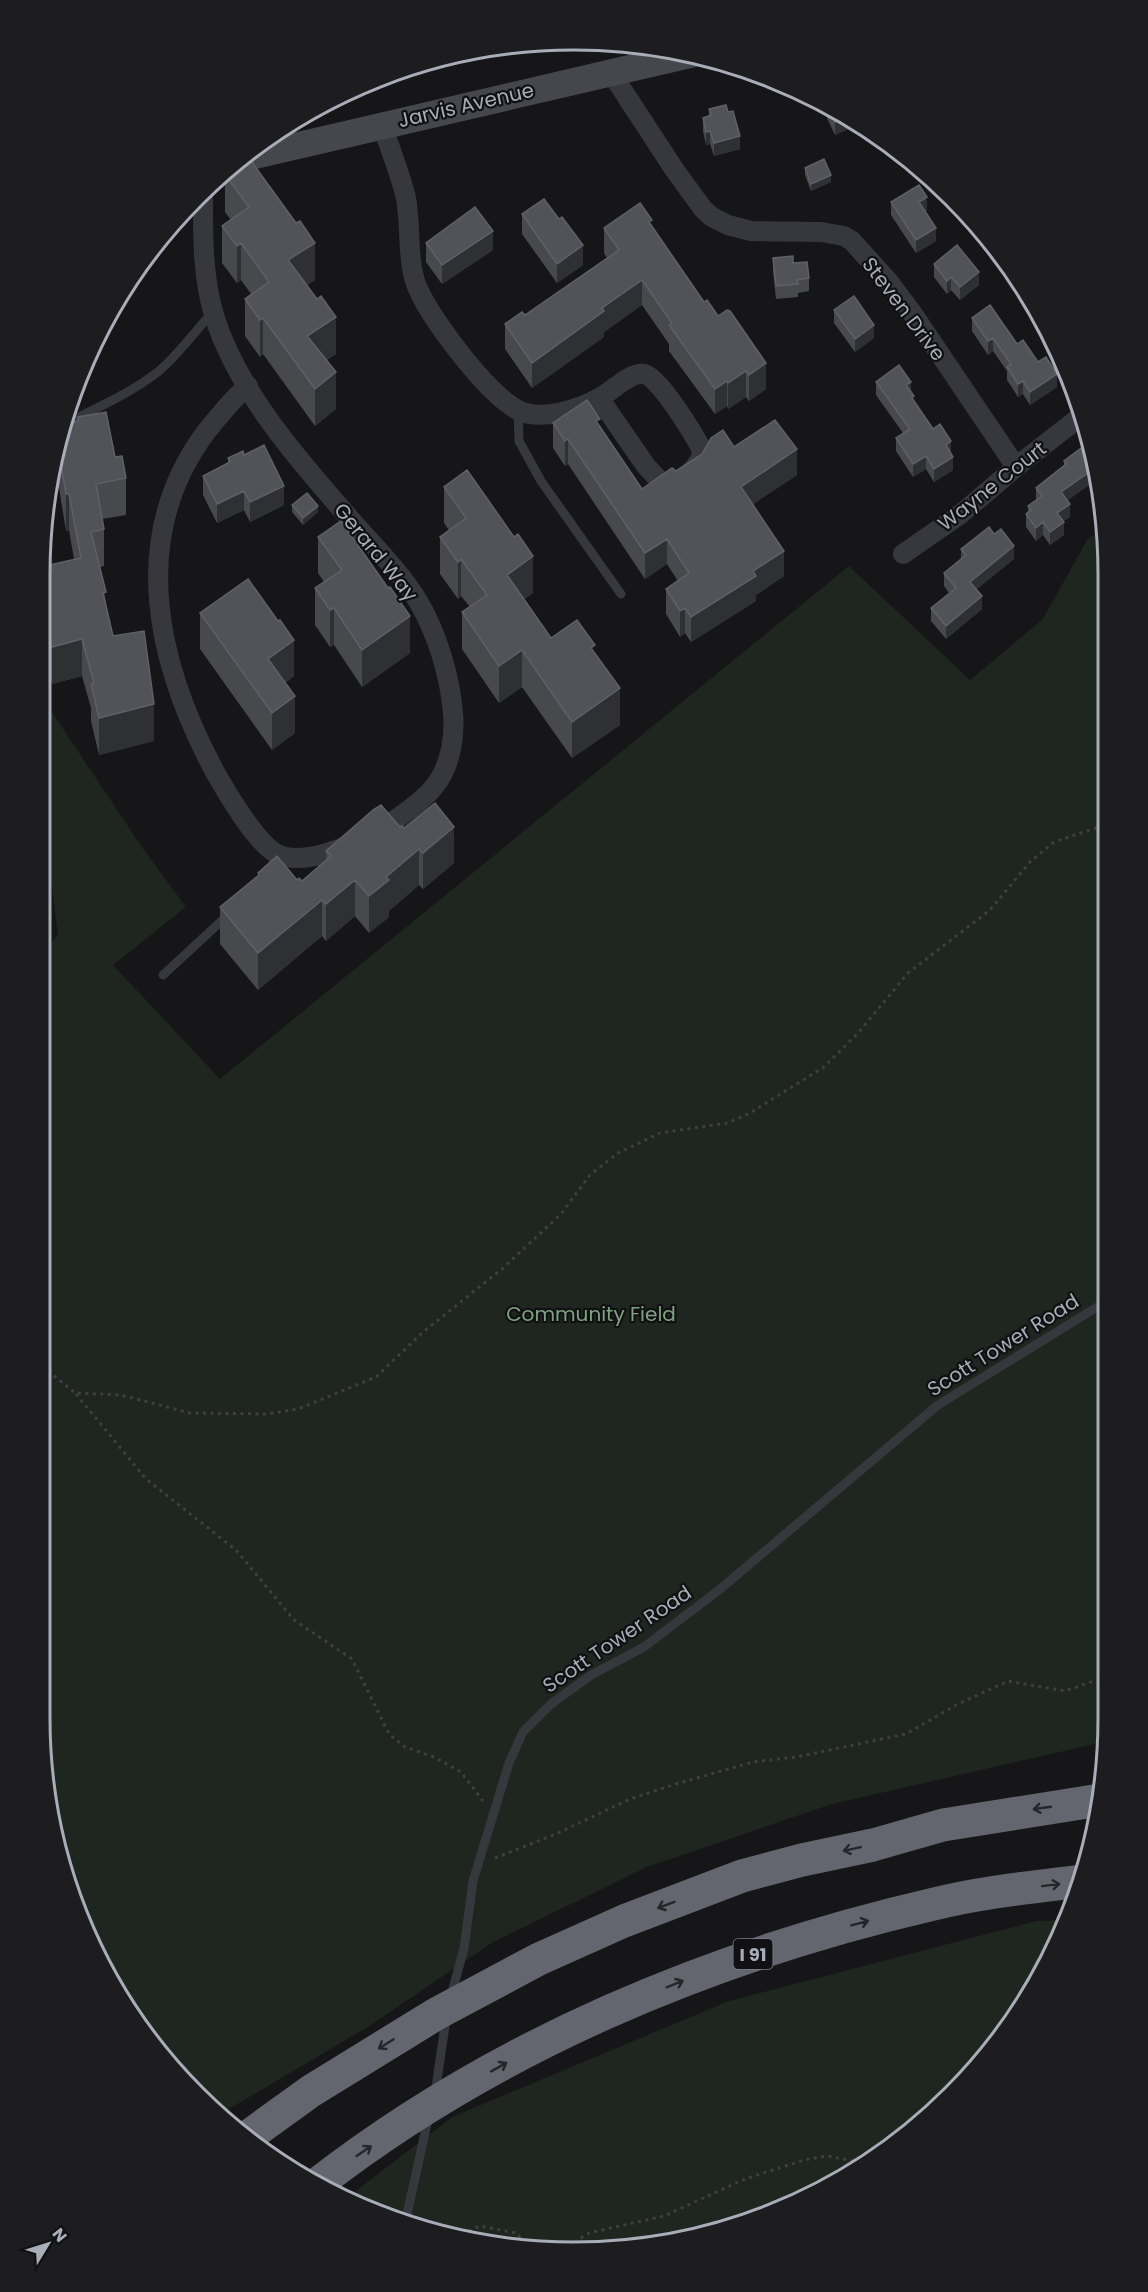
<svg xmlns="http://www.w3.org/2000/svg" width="1148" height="2292" viewBox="0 0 1148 2292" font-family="Poppins,sans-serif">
  <rect width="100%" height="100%" fill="#161618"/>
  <!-- green -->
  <path fill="#1e261f" d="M1105 525 1108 1741 832 1804 647 1867 493 1942 371 2025 217 2116 150 2044 68 1890 39 1718 40 956 58 935 50 872 40 855V694L144 850 186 907 113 965 220 1079 849 566 970 680 1043 619 1087 540Z
    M1067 1920 1054 1954 953 2096 811 2198 644 2248 469 2243 348 2197 452 2117 729 2001 1036 1921Z"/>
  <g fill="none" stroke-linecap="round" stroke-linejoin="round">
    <!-- path -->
    <path stroke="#3d3f44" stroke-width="3" stroke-dasharray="3 4.5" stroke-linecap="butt" d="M105 321 118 316
      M39 1359 53 1375 75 1393 121 1395 190 1413 266 1414 298 1409 376 1377 423 1332 502 1269 561 1214 590 1175 618 1153 660 1133 727 1123 750 1113 824 1067 859 1032 908 973 990 910 1030 862 1054 842 1105 825
      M76 1394 146 1479 236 1550 294 1620 352 1659 389 1734 405 1747 434 1757 461 1772 483 1801
      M495 1858 556 1834 630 1799 679 1783 753 1762 796 1757 906 1734 956 1705 1008 1681 1065 1691 1094 1681 1108 1680
      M455 2237 480 2226 516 2233 527 2245
      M568 2246 589 2233 664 2216 745 2179 804 2160 827 2156 860 2162"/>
    <!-- lane -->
    <path stroke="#37383d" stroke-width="9" d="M518 410 519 441 541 481 621 594
      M61 426C94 409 130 394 159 371 179 354 195 331 213 312
      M163 975 229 914
      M451 1996 464 1948 473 1881 509 1763 523 1732 551 1704 591 1675 644 1647 719 1590 938 1405 1107 1301
      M435 2094 446 2019
      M406 2219 428 2119"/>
    <!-- street -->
    <path stroke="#37383d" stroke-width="20" d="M610 71 674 169 703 209 712 217 728 225 751 231 821 232 844 236 852 241 889 282 913 314 1016 467
      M382 125C390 149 400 173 406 198 411 226 407 258 416 284 428 316 487 394 518 410 541 422 580 409 601 397 612 391 630 372 644 374 659 376 697 439 703 453 695 471 682 485 661 482L646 466 599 398
      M203 191C203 232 202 275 214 315 237 391 300 462 352 521 374 546 400 572 418 601 437 633 450 676 453 713 455 735 451 761 439 780 418 814 318 874 277 854 257 844 226 792 215 772 157 664 127 538 206 432 219 416 232 399 248 386
      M903 554 962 513 1016 467 1081 416"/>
    <!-- secondary -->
    <path stroke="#45474d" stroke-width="27" d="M240 159 692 54"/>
    <!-- highway -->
    <path stroke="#63666e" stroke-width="33" d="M246 2138 311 2091 436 2014 539 1959 624 1921 742 1876 802 1860 873 1845 943 1825 1100 1800
      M316 2185C496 2045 713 1955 934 1904 982 1892 1033 1887 1081 1881"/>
  </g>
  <!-- wall -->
  <path fill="#47494d" d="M827 105 859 124 835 135 827 118Z
    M709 109 728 112 740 149 714 156 710 144 706 145 703 131V118L709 116Z
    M805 168 831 182 811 191 805 175Z
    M225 175 315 280 307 285 336 354 327 360 336 409 315 426 263 354 260 357 245 336V299L251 294 241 280 237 283 222 263V226L231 220 225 212Z
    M891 202 927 210 925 211 936 241 916 253 891 215Z
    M522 214 583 265 557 283 522 234Z
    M652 226 704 302 766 389 749 401 746 397 728 409 727 406 715 414 669 351V344L642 305 604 332V337L532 388 505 349V324L525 315 607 258 604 253V228Z
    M426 243 493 250 442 284 426 262Z
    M773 258 809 278V291L798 293V297L776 299 773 271Z
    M934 264 979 285 960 300 951 290 947 294 934 277Z
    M834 310 874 338 855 352 834 323Z
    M972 318 1017 344 1038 362 1057 387 1030 405 1023 394 1018 397 1007 380V371L993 351 988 355 972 331Z
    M876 382 911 391 914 401 951 453 953 470 934 482 926 469 913 477 896 451V438L903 433 876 395Z
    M78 417 115 457 126 478V515L102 519 104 529V566L100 567 106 604 113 636 154 741 99 755 91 721V708L82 676 52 684 45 656V633L40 611V567L74 559 69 530 66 531 59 488 52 489 50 477 57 436 78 421Z
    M553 423 600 426 642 489 676 471 734 447 797 475 753 504 784 576 756 595V601L691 642 685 633 680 637 666 614V589L678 581 667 564 645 579 568 464 565 466 553 448Z
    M1088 443 1098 479 1067 500 1070 517 1063 521 1064 535 1050 545 1043 535 1036 541 1026 527V514L1028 512V506L1036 500V488L1064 466V461Z
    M244 455 284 505 250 522 244 510 217 523 203 495V476L228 463V458Z
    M444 487 533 593 524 599 551 638 595 653 620 725 572 758 522 687 499 703 462 649V612L470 607 461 596 458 599 440 574V537L449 530 444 523Z
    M292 505 318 512 303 525 292 512Z
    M318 537 410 653 362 687 334 645 330 647 315 625V588L324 582 318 573Z
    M961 549 1014 559 976 589 982 609 946 639 931 621V608L949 593 944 586V573L961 559Z
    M200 613 278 621 294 676 285 683 295 733 272 750 200 649Z
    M400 827 404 828 454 863 423 889 419 885 389 911V917L369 933 355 916 326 941 322 936 258 990 220 944V907L258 876V873L302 881 326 860V851Z"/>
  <!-- shaded-wall -->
  <path fill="#2f3033" d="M847 117 859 124 835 135V122Z
    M710 131V144L706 145V132Z
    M740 136V149L714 156V143Z
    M831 175V182L811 191V184Z
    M927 197V210L919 215V202Z
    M936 228V241L916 253V240Z
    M493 231V250L442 284V265Z
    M241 243V280L237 283V246Z
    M315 243V280L288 297V260Z
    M583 245V265L557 283V264Z
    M979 272V285L960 300V287Z
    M951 277V290L947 294V281Z
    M642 280V305L604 332V337L532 388V363L602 308Z
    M336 317V354L307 372V336Z
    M263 318V354L260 357V320Z
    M874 325V338L855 352V339Z
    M993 338V351L988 355V341Z
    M766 363V389L749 401V375Z
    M746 371V397L728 409V383Z
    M336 372V409L315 426V389Z
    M1057 374V387L1030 405V392Z
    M727 381V406L715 414V389Z
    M1023 381V394L1018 397V384Z
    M911 382V395L906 385Z
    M568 439V464L565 466V441Z
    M951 441V454L946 445Z
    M797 449V475L741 512V487Z
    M926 456V469L913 477V464Z
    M953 457V470L934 482V469Z
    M1095 468 1098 479 1061 505V492Z
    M284 486V505L250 522V502Z
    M244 491V510L217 523V504Z
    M66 494H69V530L66 531Z
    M1070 504V517L1057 526V513Z
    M318 506V512L303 525V518Z
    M1043 522V535L1036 541V528Z
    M1064 522V535L1050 545V532Z
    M667 539V564L645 579V553Z
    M1014 546V559L970 595V582Z
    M784 551V576L756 595V601L691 642V617L753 571Z
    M533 556V593L507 612V575Z
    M461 559V596L458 599V562Z
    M982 596V609L946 639V626Z
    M334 608V645L330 647V610Z
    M685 608V633L680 637V611Z
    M410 616V653L362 687V650Z
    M82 639V676L52 684V647Z
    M294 640V676L268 695V659Z
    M522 650V687L499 703V666Z
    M620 688V725L572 758V722Z
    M295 696V733L272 750V713Z
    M154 704V741L99 755V718Z
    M454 827V863L423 889V853Z
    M419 849V885L389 911V917L369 933V896L386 877Z
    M355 880V916L326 941V904Z
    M322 900V936L258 990V953Z"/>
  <!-- building -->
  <path fill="#525359" stroke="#5f6168" stroke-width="1.5" d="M726 105 728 112 733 111 740 136 714 143 710 131 706 132 703 118 711 115 709 109Z
    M827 105 847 117 835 122Z
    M249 158 296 223 300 221 315 243 288 260 317 299 321 296 336 317 307 336 336 372 315 389 263 318 260 320 245 299 269 282 241 243 237 246 222 226 249 207 225 175Z
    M824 159 831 175 811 184 805 168Z
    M919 185 927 197 919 202 936 228 916 240 891 202Z
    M544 199 559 219 562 217 583 245 557 264 522 214Z
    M640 203 652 220 649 222 704 302 707 300 718 316 727 310 730 311 766 363 749 375 746 371 728 383 727 381 715 389 669 325 672 323 642 280 602 308 604 311 532 363 505 324 522 312 525 315 619 250 604 228Z
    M475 207 493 231 442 265 426 243Z
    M957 245 979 272 960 287 951 277 947 281 934 264Z
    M793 256V263L807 262 809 278 797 280 798 284 776 286 773 258Z
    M854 296 874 325 855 339 834 310Z
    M990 305 1017 344 1023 340 1038 362 1046 357 1057 374 1030 392 1023 381 1018 384 1007 367 1011 364 993 338 988 341 972 318Z
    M899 365 911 382 906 385 914 396 912 398 933 429 940 424 951 441 946 445 953 457 934 469 926 456 913 464 896 438 910 429 876 382Z
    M587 400 600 419 596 421 642 489 672 468 676 471 693 460 702 454 711 438 723 430 734 447 775 420 797 449 741 487 784 551 753 571 756 576 691 617 685 608 680 611 666 589 689 573 667 539 645 553 568 439 565 441 553 423Z
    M106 412 115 457 122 456 126 478 96 484 104 529 91 532 106 592 103 593 113 636 144 631 154 704 99 718 91 684 94 683 82 639 52 647 45 619 51 618 40 574V567L81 558 69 494H66L59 452H54L57 436 61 424 78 421V417Z
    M1088 443 1095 468 1061 492 1070 504 1057 513 1064 522 1050 532 1043 522 1036 528 1026 514 1031 510 1028 506 1042 496 1036 488 1066 464 1064 461Z
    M264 445 284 486 250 502 244 491 217 504 203 476 230 462 228 458 243 451 244 455Z
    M467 470 514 537 518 534 533 556 507 575 551 638 577 620 595 645 591 648 620 688 572 722 522 650 499 666 462 612 487 595 461 559 458 562 440 537 466 518 444 487Z
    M307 493 318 506 303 518 292 505Z
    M341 521 388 588 390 587 410 616 362 650 334 608 330 610 315 588 342 570 318 537Z
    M989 527 994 534 1001 529 1014 546 970 582 982 596 946 626 931 608 956 588 944 573 966 555 961 549Z
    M248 579 278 621 280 620 294 640 268 659 295 696 272 713 200 613Z
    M435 803 454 827 423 853 419 849 386 877 389 880 369 896 355 880 326 904 322 900 258 953 220 907 259 875 258 873 277 856 297 880 299 878 302 881 331 856 326 851 373 810 381 805 400 827 402 826 404 828Z"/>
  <!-- one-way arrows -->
  <defs><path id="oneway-shaft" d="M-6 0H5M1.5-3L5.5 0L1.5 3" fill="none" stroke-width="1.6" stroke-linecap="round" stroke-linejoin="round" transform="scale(1.5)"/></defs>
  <g stroke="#26262a">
    <use href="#oneway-shaft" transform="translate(1042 1808) rotate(172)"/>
    <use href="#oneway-shaft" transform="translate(852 1849) rotate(168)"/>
    <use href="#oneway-shaft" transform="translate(1051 1885) rotate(-7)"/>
    <use href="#oneway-shaft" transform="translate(666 1905) rotate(159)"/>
    <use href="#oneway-shaft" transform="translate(860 1923) rotate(-15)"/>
    <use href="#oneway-shaft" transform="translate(675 1984) rotate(-22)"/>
    <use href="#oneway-shaft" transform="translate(386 2044) rotate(148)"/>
    <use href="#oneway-shaft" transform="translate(499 2067) rotate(-29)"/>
    <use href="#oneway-shaft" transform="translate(364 2151) rotate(-34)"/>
  </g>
  <g text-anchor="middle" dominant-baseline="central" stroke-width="4.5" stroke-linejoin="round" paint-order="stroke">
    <!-- shield labels -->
    <rect fill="#111113" stroke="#7b7e86" stroke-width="1.5" x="733.5" y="1939" width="39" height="30" rx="4.5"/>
    <g font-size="18" font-weight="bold" fill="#a8adb8">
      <text x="753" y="1954">I 91</text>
    </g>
    <!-- street labels -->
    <g font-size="20" fill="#a8adb8" stroke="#111113">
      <text transform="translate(466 105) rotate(-13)">Jarvis Avenue</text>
      <text transform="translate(904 309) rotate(53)">Steven Drive</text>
      <text transform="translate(992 486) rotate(-38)">Wayne Court</text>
      <text transform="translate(376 552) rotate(51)">Gerard Way</text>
      <text transform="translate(1003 1345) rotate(-32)">Scott Tower Road</text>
      <text transform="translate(617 1639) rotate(-34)">Scott Tower Road</text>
    </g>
    <!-- park labels -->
    <g font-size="20" fill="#7fa381" stroke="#111113">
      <text x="591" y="1314">Community Field</text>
    </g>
  </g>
  <!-- crop -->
  <path d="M0 0H1148V2292H0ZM574 50H574A524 524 0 0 1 1098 574V1718A524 524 0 0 1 574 2242H574A524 524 0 0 1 50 1718V574A524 524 0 0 1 574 50Z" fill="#1d1d20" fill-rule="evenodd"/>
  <path fill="none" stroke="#a8adb8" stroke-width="3" d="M574 50H574A524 524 0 0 1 1098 574V1718A524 524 0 0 1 574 2242H574A524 524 0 0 1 50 1718V574A524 524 0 0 1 574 50Z"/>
  <!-- north arrow -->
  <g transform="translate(48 2244) rotate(52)" stroke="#111113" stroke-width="4.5" paint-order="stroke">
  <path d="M0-4.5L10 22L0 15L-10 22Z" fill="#a8adb8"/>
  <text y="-9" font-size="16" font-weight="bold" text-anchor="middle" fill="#a8adb8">N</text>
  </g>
</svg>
